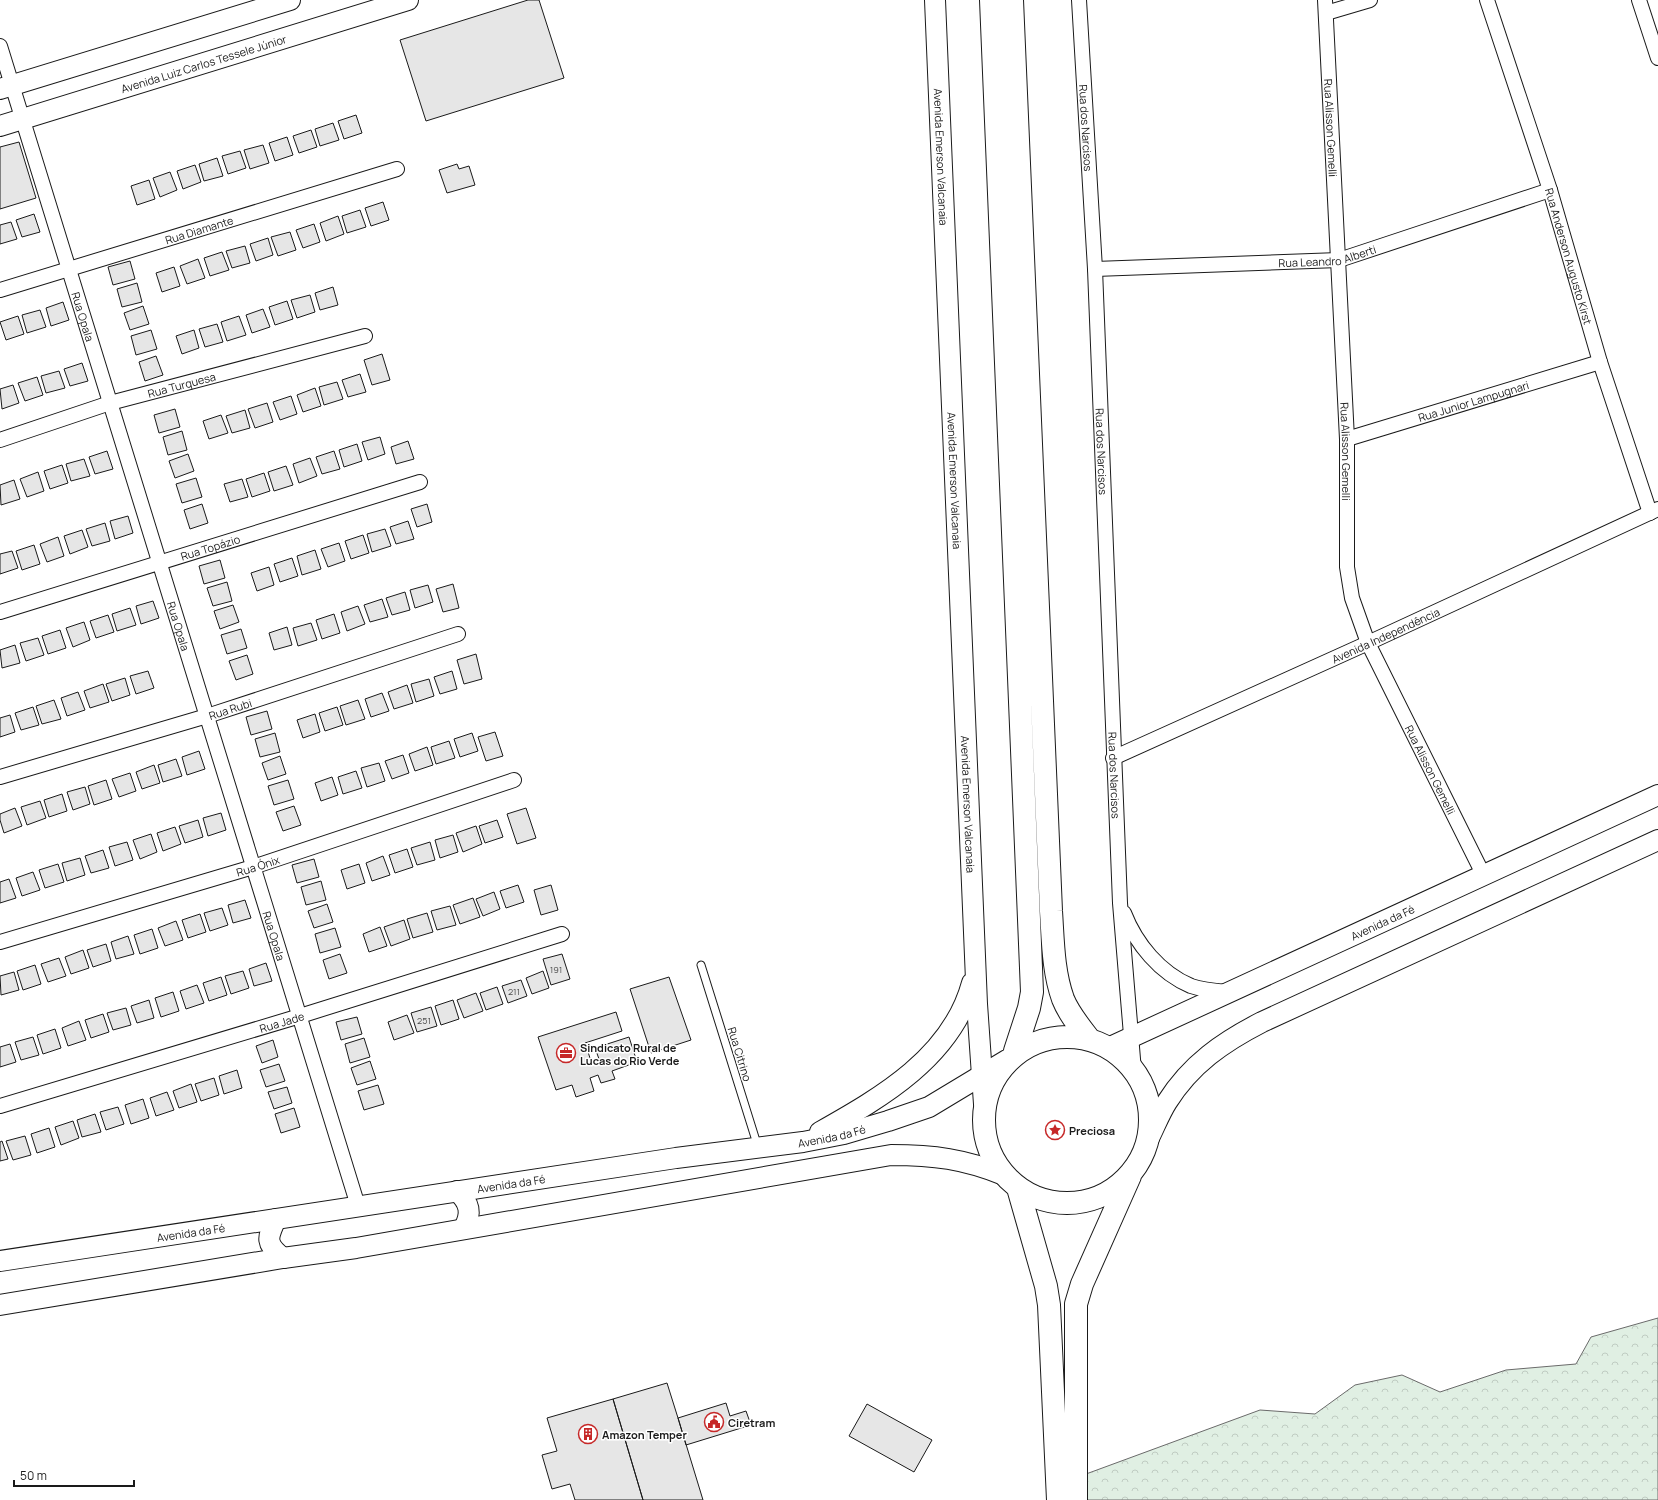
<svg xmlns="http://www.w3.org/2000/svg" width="1658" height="1500" viewBox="0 0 1658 1500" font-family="Manrope,sans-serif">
  <defs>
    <pattern id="forest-crowns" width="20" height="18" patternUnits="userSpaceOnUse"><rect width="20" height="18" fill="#e0efe3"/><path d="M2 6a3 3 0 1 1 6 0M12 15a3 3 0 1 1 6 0" fill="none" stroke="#c0ccc2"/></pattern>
  </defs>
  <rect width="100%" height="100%" fill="#fff"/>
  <!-- forest -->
  <path fill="url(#forest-crowns)" stroke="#6a6a6a" d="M1658 1318V1500H1087L1086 1474 1260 1410 1315 1414 1355 1385 1402 1375 1440 1392 1506 1370 1576 1364 1591 1337Z"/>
  <!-- building -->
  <path fill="#e6e6e6" stroke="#1a1a1a" d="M528 0H539L564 78 426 121 400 40Z
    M356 115 362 133 344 139 338 121Z
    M333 123 339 140 320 146 315 129Z
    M311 130 317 147 299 153 293 136Z
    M287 137 293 155 275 161 269 143Z
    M19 142 36 198 0 209V147Z
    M263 145 269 163 250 169 244 150Z
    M240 151 246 168 228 174 222 156Z
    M217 158 223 176 204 181 199 164Z
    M457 164 459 169 469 166 475 185 447 193 439 170Z
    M195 165 201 182 183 189 177 171Z
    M170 172 177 190 160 197 153 178Z
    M149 180 155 199 137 205 131 186Z
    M383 202 389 220 371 226 365 208Z
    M360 210 366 227 347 233 342 216Z
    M34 214 40 232 22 237 16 220Z
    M338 216 344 234 326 241 320 223Z
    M11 222 17 239 0 244V225Z
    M314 224 320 242 303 248 296 230Z
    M290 232 296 250 278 256 271 237Z
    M268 238 273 255 256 261 250 244Z
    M245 246 250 263 232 268 226 251Z
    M222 252 229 270 210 276 204 258Z
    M198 259 205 278 187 284 180 266Z
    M130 261 135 279 113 285 108 267Z
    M174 267 180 286 162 292 156 273Z
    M137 283 142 302 122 307 117 289Z
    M333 287 338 305 320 310 315 293Z
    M310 295 315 312 297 318 291 300Z
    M287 301 293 319 275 325 269 307Z
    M63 302 69 320 51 326 46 308Z
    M143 306 149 324 130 330 124 313Z
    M263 309 270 327 252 333 246 315Z
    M40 310 46 327 27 333 22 315Z
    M18 316 24 334 6 340 0 322Z
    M239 316 246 335 227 341 221 322Z
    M217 324 223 342 205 347 199 329Z
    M151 330 157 349 136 355 131 336Z
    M194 330 199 348 182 354 176 336Z
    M382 354 390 380 372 385 364 360Z
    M156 356 163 375 145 381 139 362Z
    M82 363 88 381 70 386 64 369Z
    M59 371 65 388 46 393 41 376Z
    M360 374 366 392 348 397 342 380Z
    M37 377 43 395 25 401 18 383Z
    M337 382 343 399 324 405 319 387Z
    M13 385 19 403 2 409 0 389Z
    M315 388 321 406 303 412 297 395Z
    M291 396 297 414 280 420 273 402Z
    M267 403 273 422 255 428 248 409Z
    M175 409 180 427 159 433 154 415Z
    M245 410 250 428 232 433 226 416Z
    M221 415 228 433 209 439 203 421Z
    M182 431 187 450 168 455 163 437Z
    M380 437 385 454 368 460 362 442Z
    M408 441 414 459 396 464 391 447Z
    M357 444 362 461 344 467 339 450Z
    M107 451 113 469 95 474 89 457Z
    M334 451 340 469 322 474 316 457Z
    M188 454 194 471 175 478 169 461Z
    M310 458 317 476 299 483 293 464Z
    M84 459 90 476 71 481 66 464Z
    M62 465 68 483 50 489 44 471Z
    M286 466 293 485 274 491 268 472Z
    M38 472 44 491 27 497 20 479Z
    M264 473 270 491 252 497 246 479Z
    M196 478 202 497 182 503 176 484Z
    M242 479 248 497 230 502 224 484Z
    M14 480 20 499 1 505 0 485Z
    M202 504 208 523 190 529 184 510Z
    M427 504 432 522 417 527 411 509Z
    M128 516 133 533 115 539 110 521Z
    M408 521 414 539 396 544 390 527Z
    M105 523 110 541 92 546 86 529Z
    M385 529 391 546 372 552 367 534Z
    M82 530 88 547 70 554 64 536Z
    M363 535 369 553 351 559 345 541Z
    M58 537 64 556 47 562 40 544Z
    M339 543 345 561 328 567 321 549Z
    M34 545 40 564 22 570 16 551Z
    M315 550 321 569 302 575 297 556Z
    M12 551 18 568 0 574V554Z
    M292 558 298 576 280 582 274 564Z
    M220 560 225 578 204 584 199 566Z
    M269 567 274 585 257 591 251 573Z
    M227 582 232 601 213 606 207 588Z
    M453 584 459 608 443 612 436 589Z
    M428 585 433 602 415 608 410 590Z
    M405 592 410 610 392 615 386 598Z
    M382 599 388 617 370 622 364 605Z
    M153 601 159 618 141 624 136 606Z
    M233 605 239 622 220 629 214 611Z
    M358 606 365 624 347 631 341 612Z
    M130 608 136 625 117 631 112 614Z
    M334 614 340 633 322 639 316 620Z
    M108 615 114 632 96 638 90 621Z
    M84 622 90 640 73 647 66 628Z
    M311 623 317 640 298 646 293 628Z
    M287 627 292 645 274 650 269 633Z
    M241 629 247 648 227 654 221 635Z
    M60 630 66 648 48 654 42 636Z
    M38 638 44 655 26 661 20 643Z
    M15 645 20 663 2 668 0 650Z
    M476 654 482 679 464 684 457 660Z
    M247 655 253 674 236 680 229 661Z
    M148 671 154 688 136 694 130 676Z
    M452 671 457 689 440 694 434 677Z
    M125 678 130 695 112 701 106 684Z
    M429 679 434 696 416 702 411 684Z
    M103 684 109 702 90 708 84 691Z
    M407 685 413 703 394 709 388 692Z
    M78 692 85 710 67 716 61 698Z
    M382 693 389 711 371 717 365 699Z
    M54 700 61 719 42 724 36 706Z
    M358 700 365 719 346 725 340 706Z
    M33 707 39 725 21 730 15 713Z
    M337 707 343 725 325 731 319 713Z
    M267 711 272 729 251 735 246 717Z
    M315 714 320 732 303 738 297 720Z
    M10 715 15 732 0 737V718Z
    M495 732 503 756 486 761 478 737Z
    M275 733 280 752 260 757 255 739Z
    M472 733 478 751 460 757 454 739Z
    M449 741 455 758 436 764 431 747Z
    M427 747 433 765 415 771 409 754Z
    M199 751 205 769 187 775 182 757Z
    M403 755 409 773 392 779 385 761Z
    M280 756 286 774 268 780 262 763Z
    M176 759 182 776 163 782 158 765Z
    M379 763 385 781 367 787 361 768Z
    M154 765 160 783 142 789 136 772Z
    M356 771 362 788 343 794 338 777Z
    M130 773 136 791 119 797 112 779Z
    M332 777 338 795 321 801 315 783Z
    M106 780 112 799 94 805 88 786Z
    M288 780 294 799 274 805 268 786Z
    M85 787 90 804 73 810 67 792Z
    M62 794 67 811 49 817 44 800Z
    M40 801 46 818 27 825 21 807Z
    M294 806 301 825 283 831 276 812Z
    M15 808 22 826 4 833 0 820V814Z
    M526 808 536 838 517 844 507 814Z
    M221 813 226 830 208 836 203 818Z
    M198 820 203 837 185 843 179 826Z
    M497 820 503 837 485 843 479 826Z
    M476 826 482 844 463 852 456 833Z
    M175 827 181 844 163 851 157 833Z
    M151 834 157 852 140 859 133 840Z
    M453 835 458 852 440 858 435 840Z
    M127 842 133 860 115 866 109 847Z
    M430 842 435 860 417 865 411 848Z
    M407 849 413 867 395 873 389 855Z
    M103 850 109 868 91 873 85 856Z
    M383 856 390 875 372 881 366 863Z
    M80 858 85 875 67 881 62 863Z
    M314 859 319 877 297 883 292 865Z
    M58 864 64 882 45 888 39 870Z
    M359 864 365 883 347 889 341 870Z
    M33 872 40 890 22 896 16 878Z
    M9 879 16 898 0 903V882Z
    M321 881 326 900 306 905 301 887Z
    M518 885 524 902 506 908 500 891Z
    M551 885 558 910 541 915 534 890Z
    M494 892 500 909 483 916 476 899Z
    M473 898 480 917 460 924 453 905Z
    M245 900 251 918 233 923 228 905Z
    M327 904 333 922 314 928 308 911Z
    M450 906 456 925 437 930 431 911Z
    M222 908 228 925 210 931 204 913Z
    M427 913 433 932 413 938 407 919Z
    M200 914 206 932 188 938 182 920Z
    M404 920 410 939 391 946 384 927Z
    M176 921 183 940 165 946 158 928Z
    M380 927 387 946 369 952 363 934Z
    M335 928 341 947 320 953 315 934Z
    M152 929 158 948 140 954 134 935Z
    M128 936 134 954 116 959 111 942Z
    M106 944 111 961 93 967 87 950Z
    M83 950 89 968 71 974 65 957Z
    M340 954 347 973 329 979 323 960Z
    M562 954 570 979 551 985 543 959Z
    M59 958 66 976 48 982 41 964Z
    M266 963 272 981 254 986 249 969Z
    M35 965 41 984 23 990 17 971Z
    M243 971 249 988 231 994 225 976Z
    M543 971 549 988 532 994 526 978Z
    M14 972 19 990 1 995 0 976Z
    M221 977 227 995 209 1001 203 983Z
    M669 977 691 1040 651 1053 630 989Z
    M521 980 527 996 508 1003 502 986Z
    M197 985 204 1003 186 1009 180 991Z
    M497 987 503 1004 486 1010 480 993Z
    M173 992 179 1011 161 1017 155 998Z
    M476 993 483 1011 464 1018 457 1000Z
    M149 1000 154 1018 137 1023 131 1006Z
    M453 1000 459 1019 441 1025 435 1006Z
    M431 1007 437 1026 417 1032 411 1013Z
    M126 1008 131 1025 113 1030 107 1013Z
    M616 1012 622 1031 585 1043 591 1061 599 1059 595 1048 629 1037 637 1062 612 1071 615 1079 601 1083 598 1075 590 1078 594 1091 576 1097 572 1085 556 1090 538 1037Z
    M103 1014 109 1032 91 1038 85 1020Z
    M407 1015 414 1033 394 1040 388 1022Z
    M357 1017 362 1034 341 1040 336 1022Z
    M79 1021 86 1040 68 1046 62 1028Z
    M55 1029 61 1048 43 1054 37 1035Z
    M33 1037 39 1055 21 1060 15 1042Z
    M364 1038 370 1057 350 1063 345 1044Z
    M273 1040 278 1057 262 1063 256 1046Z
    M10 1044 16 1062 0 1067V1047Z
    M370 1061 376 1079 357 1085 351 1068Z
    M279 1064 285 1081 266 1087 260 1070Z
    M237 1070 242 1088 224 1094 219 1076Z
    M214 1078 219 1095 201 1101 195 1084Z
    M191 1084 197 1102 179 1108 173 1091Z
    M378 1085 384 1104 364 1110 358 1091Z
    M287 1087 292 1103 274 1109 268 1092Z
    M167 1092 174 1110 156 1116 150 1098Z
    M143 1099 149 1118 131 1124 125 1105Z
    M118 1107 124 1124 106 1130 100 1112Z
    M294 1108 300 1127 281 1133 275 1114Z
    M95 1114 101 1132 82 1137 77 1120Z
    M73 1121 79 1138 61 1145 55 1127Z
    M49 1128 55 1147 37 1153 31 1134Z
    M25 1136 31 1155 13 1160 6 1141Z
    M2 1141 8 1159 0 1161V1142Z
    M667 1383 678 1418 703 1500H643L613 1399Z
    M613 1399 643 1500H575L570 1484 552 1489 542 1455 557 1451 547 1418Z
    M726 1403 730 1416 746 1411 751 1425 686 1445 678 1418Z
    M867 1404 932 1440 914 1472 849 1436Z"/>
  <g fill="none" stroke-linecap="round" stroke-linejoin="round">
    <!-- lane casing -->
    <g stroke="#1a1a1a" stroke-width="9">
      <path id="lane" d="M701 965 758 1147"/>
    </g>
    <!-- street casing -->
    <g stroke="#1a1a1a" stroke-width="16">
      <g id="street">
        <path id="s1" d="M1079 0 1095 269 1120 903 1134 1071"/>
        <path id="s2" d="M1325 0 1347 439V567L1352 598 1368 643 1483 874"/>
        <path id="s3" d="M1487 0 1550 190 1600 362 1650 513"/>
        <path d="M1639 0 1658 58"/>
        <path d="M1326 13 1370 0"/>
        <path id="s4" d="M0 46 358 1206"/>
        <path id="s5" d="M1095 269 1339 260 1550 190"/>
        <path id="s6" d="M0 290 397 169"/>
        <path id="s7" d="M1347 439 1600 362"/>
        <path id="s8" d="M0 440 110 403 365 336"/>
        <path id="s9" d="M0 612 420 482"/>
        <path id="s10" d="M1113 758 1368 643 1658 509"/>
        <path id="s11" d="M0 777 207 716 458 634"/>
        <path d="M1124 913C1136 944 1160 973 1191 986 1203 990 1216 991 1228 992"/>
        <path id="s12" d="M0 942 253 867 514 780"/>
        <path id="s13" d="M0 1106 300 1016 562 934"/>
      </g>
    </g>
    <!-- secondary casing -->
    <g stroke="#1a1a1a" stroke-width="22">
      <g id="secondary">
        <path id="s14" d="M935 0 977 1004 984 1104"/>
        <path d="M0 89 290 0"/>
        <path id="s15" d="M0 126 408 0"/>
        <path id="s16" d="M1108 1048 1658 795"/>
        <path d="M820 1132C882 1097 952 1057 972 983"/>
        <path d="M1149 1138C1155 1126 1160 1113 1167 1102 1191 1064 1223 1042 1262 1022L1658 840"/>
        <path d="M457 1191C470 1203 472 1213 464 1228"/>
        <path d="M276 1219C267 1238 265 1244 283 1258"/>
        <path id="s17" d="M0 1261 676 1158 803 1142 844 1134 888 1121 929 1107 1007 1060"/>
        <path d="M0 1305 283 1258 356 1248 891 1155C934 1155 964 1159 1004 1175"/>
      </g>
    </g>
    <!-- primary casing -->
    <g stroke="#1a1a1a" stroke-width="24">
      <path id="primary" d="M991 0 1032 992 1029 1008 1015 1051
        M1012 0 1051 911C1053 941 1053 971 1063 999 1069 1014 1080 1027 1090 1040
        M984 1120a83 83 0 1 1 166 0a83 83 0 1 1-166 0Z
        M1018 1188 1046 1286 1049 1305 1058 1500
        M1076 1500V1304L1082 1284 1130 1176"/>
    </g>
    <!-- lane -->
    <use href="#lane" stroke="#fff" stroke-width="7"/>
    <!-- street -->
    <use href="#street" stroke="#fff" stroke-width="14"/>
    <!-- secondary -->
    <use href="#secondary" stroke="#fff" stroke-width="20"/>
    <!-- primary -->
    <use href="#primary" stroke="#fff" stroke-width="22"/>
  </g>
  <!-- icons -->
  <defs>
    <g id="office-ring" transform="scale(1)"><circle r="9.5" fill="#fff" stroke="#c62828" stroke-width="1.5"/><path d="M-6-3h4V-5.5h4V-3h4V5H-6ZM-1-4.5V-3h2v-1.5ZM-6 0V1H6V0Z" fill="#c62828"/></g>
    <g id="sight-ring" transform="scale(1)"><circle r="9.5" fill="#fff" stroke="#c62828" stroke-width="1.5"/><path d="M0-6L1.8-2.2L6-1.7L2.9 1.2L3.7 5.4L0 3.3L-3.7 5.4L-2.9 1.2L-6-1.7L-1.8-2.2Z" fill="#c62828"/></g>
    <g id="civic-ring" transform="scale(1)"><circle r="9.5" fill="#fff" stroke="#c62828" stroke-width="1.5"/><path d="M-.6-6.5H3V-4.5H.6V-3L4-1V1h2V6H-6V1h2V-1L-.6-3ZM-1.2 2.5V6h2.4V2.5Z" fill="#c62828"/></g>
    <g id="building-ring" transform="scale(1)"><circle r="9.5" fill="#fff" stroke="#c62828" stroke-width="1.5"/><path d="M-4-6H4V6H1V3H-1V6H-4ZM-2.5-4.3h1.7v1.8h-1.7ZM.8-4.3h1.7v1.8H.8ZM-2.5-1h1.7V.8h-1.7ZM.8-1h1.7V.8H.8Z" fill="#c62828"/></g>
  </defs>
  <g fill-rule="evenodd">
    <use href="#office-ring" x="566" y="1053"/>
    <use href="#sight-ring" x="1055" y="1130"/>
    <use href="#civic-ring" x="714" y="1422"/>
    <use href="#building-ring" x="588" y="1434"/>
  </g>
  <g text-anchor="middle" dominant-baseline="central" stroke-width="3" stroke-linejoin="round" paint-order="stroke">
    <!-- number labels -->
    <g font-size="9" fill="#4d4d4d">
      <text x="556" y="969">191</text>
      <text x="514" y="991">211</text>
      <text x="424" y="1020">251</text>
    </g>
    <!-- street labels -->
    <g font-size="11" fill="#1a1a1a" stroke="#fff">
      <text stroke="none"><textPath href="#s15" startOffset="213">Avenida Luiz Carlos Tessele Júnior</textPath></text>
      <text stroke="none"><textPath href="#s1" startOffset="128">Rua dos Narcisos</textPath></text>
      <text stroke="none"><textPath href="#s2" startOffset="128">Rua Alisson Gemelli</textPath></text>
      <text stroke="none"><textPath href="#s14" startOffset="157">Avenida Emerson Valcanaia</textPath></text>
      <text stroke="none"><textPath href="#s6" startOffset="208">Rua Diamante</textPath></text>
      <text stroke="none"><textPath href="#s5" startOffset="233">Rua Leandro Alberti</textPath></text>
      <text stroke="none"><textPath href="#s3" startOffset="269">Rua Anderson Augusto Kirst</textPath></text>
      <text stroke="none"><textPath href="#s4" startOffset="283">Rua Opala</textPath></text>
      <text stroke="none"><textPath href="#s8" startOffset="190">Rua Turquesa</textPath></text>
      <text stroke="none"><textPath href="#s7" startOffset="132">Rua Junior Lampugnari</textPath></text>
      <text stroke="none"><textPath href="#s1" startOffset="452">Rua dos Narcisos</textPath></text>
      <text stroke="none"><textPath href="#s2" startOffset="452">Rua Alisson Gemelli</textPath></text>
      <text stroke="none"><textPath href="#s14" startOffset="481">Avenida Emerson Valcanaia</textPath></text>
      <text stroke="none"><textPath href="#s9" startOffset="220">Rua Topázio</textPath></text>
      <text stroke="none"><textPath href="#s4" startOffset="607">Rua Opala</textPath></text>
      <text stroke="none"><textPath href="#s10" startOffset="299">Avenida Independência</textPath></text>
      <text stroke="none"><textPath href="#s11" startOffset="240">Rua Rubi</textPath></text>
      <text stroke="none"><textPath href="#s2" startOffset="788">Rua Alisson Gemelli</textPath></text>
      <text stroke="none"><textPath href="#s1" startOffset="776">Rua dos Narcisos</textPath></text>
      <text stroke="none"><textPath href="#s14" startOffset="805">Avenida Emerson Valcanaia</textPath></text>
      <text stroke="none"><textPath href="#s12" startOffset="269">Rua Ónix</textPath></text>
      <text stroke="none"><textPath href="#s16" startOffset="302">Avenida da Fé</textPath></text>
      <text stroke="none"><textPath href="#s4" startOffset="931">Rua Opala</textPath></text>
      <text stroke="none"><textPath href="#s13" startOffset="294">Rua Jade</textPath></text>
      <text transform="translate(740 1054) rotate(73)">Rua Citrino</text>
      <text stroke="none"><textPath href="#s17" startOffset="841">Avenida da Fé</textPath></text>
      <text stroke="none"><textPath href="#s17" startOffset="517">Avenida da Fé</textPath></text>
      <text stroke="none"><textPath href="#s17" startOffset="193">Avenida da Fé</textPath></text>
    </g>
    <!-- poi labels -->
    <g font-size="11" font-weight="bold" fill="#1a1a1a" stroke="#fff" text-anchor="start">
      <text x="580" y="1047">Sindicato Rural de<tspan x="580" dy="13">Lucas do Rio Verde</tspan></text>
      <text x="1069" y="1130">Preciosa</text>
      <text x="728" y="1422">Ciretram</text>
      <text x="602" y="1434">Amazon Temper</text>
    </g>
  </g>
  <!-- scale -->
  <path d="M14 1480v6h120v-6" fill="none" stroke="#1a1a1a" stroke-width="2"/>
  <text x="20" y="1480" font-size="12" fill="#1a1a1a" stroke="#ffffff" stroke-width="3" paint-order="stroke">50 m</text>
</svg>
